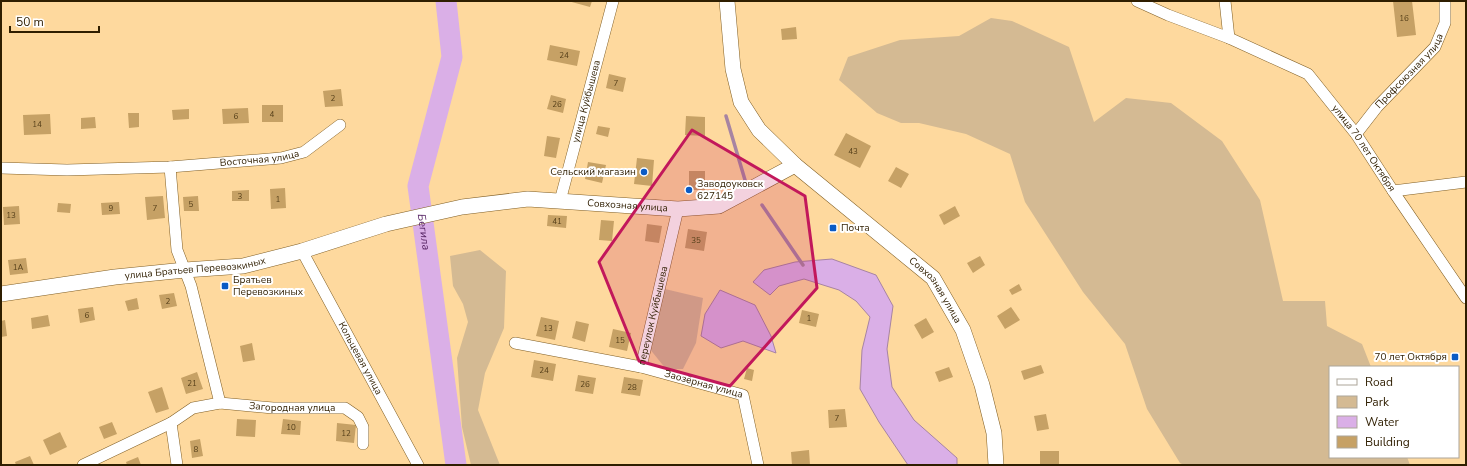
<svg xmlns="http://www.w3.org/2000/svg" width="1467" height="466" viewBox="0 0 1467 466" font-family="'Nunito Sans',sans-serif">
  <rect width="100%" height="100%" fill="#fed99e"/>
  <!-- green -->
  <path fill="#d4ba93" d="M991 18 1012 21 1069 47 1094 122 1126 98 1171 103 1222 141 1260 200 1283 301H1325L1327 326 1362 344 1371 367H1330V457H1407L1410 465H1184L1180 463 1147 409 1125 344 1083 292 1025 202 1010 154 966 134 919 123H901L877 113 839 80 848 57 900 40 959 36Z
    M480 250 506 271 504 328 485 373 478 410 500 465H471L462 427 457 358 468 322 463 304 453 286 450 256Z
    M665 289 703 298 696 343 683 369H666L649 348Z"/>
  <!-- water -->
  <path fill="#daafe7" stroke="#a784a2" d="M832 259 876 275 893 306 887 349 892 387 914 420 957 458V465H908L879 422 860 389 862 350 870 317 856 301 839 290 804 279 779 286 770 295 753 282 764 270 795 262Z
    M720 290 755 305 771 336 776 353 743 341 721 348 701 336 705 314Z"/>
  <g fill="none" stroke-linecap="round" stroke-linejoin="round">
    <!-- stream -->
    <path stroke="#a784a2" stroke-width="3.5" d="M726 116 745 180
      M762 205 803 265"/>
    <!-- river -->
    <path stroke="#daafe7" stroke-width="21" id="s1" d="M446 1 452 57 418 186 456 465"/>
  </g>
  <!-- building -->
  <path fill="#c6a165" d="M568 1H592L590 7Z
    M1393 1H1412L1416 35 1397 37Z
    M796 27 797 39 782 40 781 29Z
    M550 45 580 51 577 66 547 60Z
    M609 74 626 78 623 92 606 88Z
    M341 89 343 106 325 107 323 91Z
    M551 95 566 99 563 113 547 109Z
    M262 105H283V122H262Z
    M248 108 249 123 223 124 222 109Z
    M189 109V119L173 120 172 110Z
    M128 113H139V127L129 128Z
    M50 114 51 134 24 135 23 115Z
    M686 116 705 117V136L685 135Z
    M95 117 96 128 81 129V118Z
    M598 126 610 128 608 137 596 134Z
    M846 133 871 146 860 168 834 155Z
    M547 136 560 138 556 158 544 156Z
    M637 158 654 160 652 186 634 184Z
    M588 162 606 165 602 183 585 179Z
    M896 167 909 174 901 188 888 181Z
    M689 171H705V190H689Z
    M285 188 286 208 271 209 270 189Z
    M249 190V201H232V191Z
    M163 196 165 218 147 220 145 197Z
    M198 196 199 211H184L183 197Z
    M119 202 120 214 102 215 101 203Z
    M58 203 71 204 70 213 57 212Z
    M19 206 20 224 4 225 3 207Z
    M955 206 960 216 944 225 939 215Z
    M548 215 567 216 566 228 547 226Z
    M601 220 614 221 612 241 599 240Z
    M647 224 662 226 659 243 645 241Z
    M688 229 707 232 704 251 685 248Z
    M980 256 985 265 973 273 967 263Z
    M26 258 28 273 10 275 8 260Z
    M1019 284 1022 290 1012 295 1009 290Z
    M174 293 177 306 162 309 159 295Z
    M137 298 139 309 128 311 125 301Z
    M93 307 95 320 80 323 78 309Z
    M1011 307 1020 320 1005 329 997 316Z
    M802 310 819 314 816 327 799 323Z
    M48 315 50 326 32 329 31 318Z
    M541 317 559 321 555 340 536 336Z
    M926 318 934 332 922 339 914 325Z
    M5 320 7 336 1 337V321Z
    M576 321 589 324 585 342 572 338Z
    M613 329 631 333 627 351 609 347Z
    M252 343 255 360 243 362 240 346Z
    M534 360 556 364 553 381 531 377Z
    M1041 365 1044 373 1024 380 1021 371Z
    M949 367 953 377 939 382 935 372Z
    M747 368 754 370 752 381 744 379Z
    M197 372 203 389 186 394 181 378Z
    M578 375 596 378 593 394 575 391Z
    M624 377 643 380 640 396 621 393Z
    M162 387 169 409 156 413 148 392Z
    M845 409 847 427 829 428 828 410Z
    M1046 414 1049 429 1037 431 1034 416Z
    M237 419 256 420 255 437 236 436Z
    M283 419 301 421 300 435 281 434Z
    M112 422 117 434 104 439 99 427Z
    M337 423 356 425 354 443 336 441Z
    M60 432 67 447 50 455 43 440Z
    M200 439 203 456 192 458 190 441Z
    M809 450 810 465H792L791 452Z
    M1040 451H1059V465H1040Z
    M30 456 34 465H16L15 462Z
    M138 457 141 465H127L126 462Z"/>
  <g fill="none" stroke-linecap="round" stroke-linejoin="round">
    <!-- street casing -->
    <g stroke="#815f25" stroke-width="12">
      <g id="street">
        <path id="s2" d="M1137 1 1168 15 1229 38 1308 74 1356 134 1393 191 1466 298"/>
        <path d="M1225 1 1229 38"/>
        <path id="s3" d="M1356 134 1377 107 1435 47 1445 23V1"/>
        <path d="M170 167 177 250 191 286 220 403"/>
        <path id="s4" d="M1 168 67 170 170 167 281 158 304 152 340 125"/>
        <path d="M1393 191 1466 182"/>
        <path id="s5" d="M560 201 613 1"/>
        <path id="s6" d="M302 251 418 465"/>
        <path id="s7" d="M515 343 641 367 678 209"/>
        <path id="s8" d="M641 367 743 395 758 465"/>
        <path d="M171 423 177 465"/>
        <path id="s9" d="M83 465 171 423 193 408 220 403 273 408H345L358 417 363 427V444"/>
      </g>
    </g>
    <!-- secondary casing -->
    <g stroke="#815f25" stroke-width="16">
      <g id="secondary">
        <path id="s10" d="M727 1 733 69 741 102 759 130 795 165 933 278 963 330 982 385 994 433 996 465"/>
        <path id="s11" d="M1 294 115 277 185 270 243 266 302 251 386 224 462 207 528 199 678 209 719 206 795 165"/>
      </g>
    </g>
    <!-- street -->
    <use href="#street" stroke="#fff" stroke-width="11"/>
    <!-- secondary -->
    <use href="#secondary" stroke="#fff" stroke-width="15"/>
  </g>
  <!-- marked area -->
  <path fill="#c2185b" fill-opacity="0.2" stroke="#c2185b" stroke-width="3" stroke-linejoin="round" d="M692 130 805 196 817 288 730 386 639 361 599 262Z"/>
  <!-- markers -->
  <g fill="#0a5bc5" stroke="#fff" stroke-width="1.5">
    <circle cx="644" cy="172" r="4"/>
    <circle cx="689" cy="190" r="4"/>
    <rect x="829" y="224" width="8" height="8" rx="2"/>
    <rect x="221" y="282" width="8" height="8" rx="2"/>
    <rect x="1451" y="353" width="8" height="8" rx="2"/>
  </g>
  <g text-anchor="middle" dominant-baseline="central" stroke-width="4" stroke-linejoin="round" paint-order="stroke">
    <!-- number labels -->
    <g font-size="8" fill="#553f19">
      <text x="1404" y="18">16</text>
      <text x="564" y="55">24</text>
      <text x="616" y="83">7</text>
      <text x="333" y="98">2</text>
      <text x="557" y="104">26</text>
      <text x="272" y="114">4</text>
      <text x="236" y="116">6</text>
      <text x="37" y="124">14</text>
      <text x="853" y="151">43</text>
      <text x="240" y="196">3</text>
      <text x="278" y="199">1</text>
      <text x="191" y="204">5</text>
      <text x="111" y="208">9</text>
      <text x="155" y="208">7</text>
      <text x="11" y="215">13</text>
      <text x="557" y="221">41</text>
      <text x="696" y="240">35</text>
      <text x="18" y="267">1А</text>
      <text x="168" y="301">2</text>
      <text x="87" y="315">6</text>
      <text x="809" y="318">1</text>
      <text x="548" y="328">13</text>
      <text x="620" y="340">15</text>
      <text x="544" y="370">24</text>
      <text x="192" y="383">21</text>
      <text x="585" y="384">26</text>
      <text x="632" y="387">28</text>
      <text x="837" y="418">7</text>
      <text x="291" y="427">10</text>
      <text x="346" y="433">12</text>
      <text x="196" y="449">8</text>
    </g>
    <!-- street labels -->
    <g font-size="10" fill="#2f1e00" stroke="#fff">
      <text stroke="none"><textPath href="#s3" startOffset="83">Профсоюзная улица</textPath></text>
      <text stroke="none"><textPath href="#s5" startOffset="103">улица Куйбышева</textPath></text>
      <text stroke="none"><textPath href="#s2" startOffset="279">улица 70 лет Октября</textPath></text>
      <text stroke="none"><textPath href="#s4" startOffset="259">Восточная улица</textPath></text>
      <text stroke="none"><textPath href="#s11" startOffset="637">Совхозная улица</textPath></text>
      <text stroke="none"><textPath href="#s11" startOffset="196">улица Братьев Перевозкиных</textPath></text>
      <text stroke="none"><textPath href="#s10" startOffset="375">Совхозная улица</textPath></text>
      <text stroke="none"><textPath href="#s7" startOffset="181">переулок Куйбышева</textPath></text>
      <text stroke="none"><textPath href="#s6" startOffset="122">Кольцевая улица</textPath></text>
      <text stroke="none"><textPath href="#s8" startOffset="65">Заозёрная улица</textPath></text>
      <text stroke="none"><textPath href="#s9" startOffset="224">Загородная улица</textPath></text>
    </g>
    <!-- poi labels -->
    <g font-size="10" fill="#2f1e00" stroke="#fff" text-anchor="start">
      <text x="636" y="172" text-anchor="end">Сельский магазин</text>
      <text x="697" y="184">Заводоуковск<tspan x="697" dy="12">627145</tspan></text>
      <text x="841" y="228">Почта</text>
      <text x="233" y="280">Братьев<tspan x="233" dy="12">Перевозкиных</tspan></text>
      <text x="1447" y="357" text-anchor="end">70 лет Октября</text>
    </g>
    <!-- water labels -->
    <g font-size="11" font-style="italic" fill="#562364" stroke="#fff">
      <text stroke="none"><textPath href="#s1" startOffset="236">Бегила</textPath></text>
    </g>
  </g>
  <!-- border -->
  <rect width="1467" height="466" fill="none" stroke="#2f1e00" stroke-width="4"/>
  <!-- legend -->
  <rect x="1329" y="366" width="130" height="92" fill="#ffffff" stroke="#aca599"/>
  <rect x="1337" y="379" width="20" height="6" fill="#ffffff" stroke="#aca599"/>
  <text x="1365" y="386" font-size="12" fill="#2f1e00">Road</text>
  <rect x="1337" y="396" width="20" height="12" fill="#d4ba93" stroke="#aca599"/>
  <text x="1365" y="406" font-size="12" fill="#2f1e00">Park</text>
  <rect x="1337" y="416" width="20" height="12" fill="#daafe7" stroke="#aca599"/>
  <text x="1365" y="426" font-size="12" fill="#2f1e00">Water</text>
  <rect x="1337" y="436" width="20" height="12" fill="#c6a165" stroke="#aca599"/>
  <text x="1365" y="446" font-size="12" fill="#2f1e00">Building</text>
  <!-- scale -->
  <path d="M10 26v6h89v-6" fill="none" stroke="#2f1e00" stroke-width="2"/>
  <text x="16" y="26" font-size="12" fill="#2f1e00" stroke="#ffffff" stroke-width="3" paint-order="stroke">50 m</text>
</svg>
